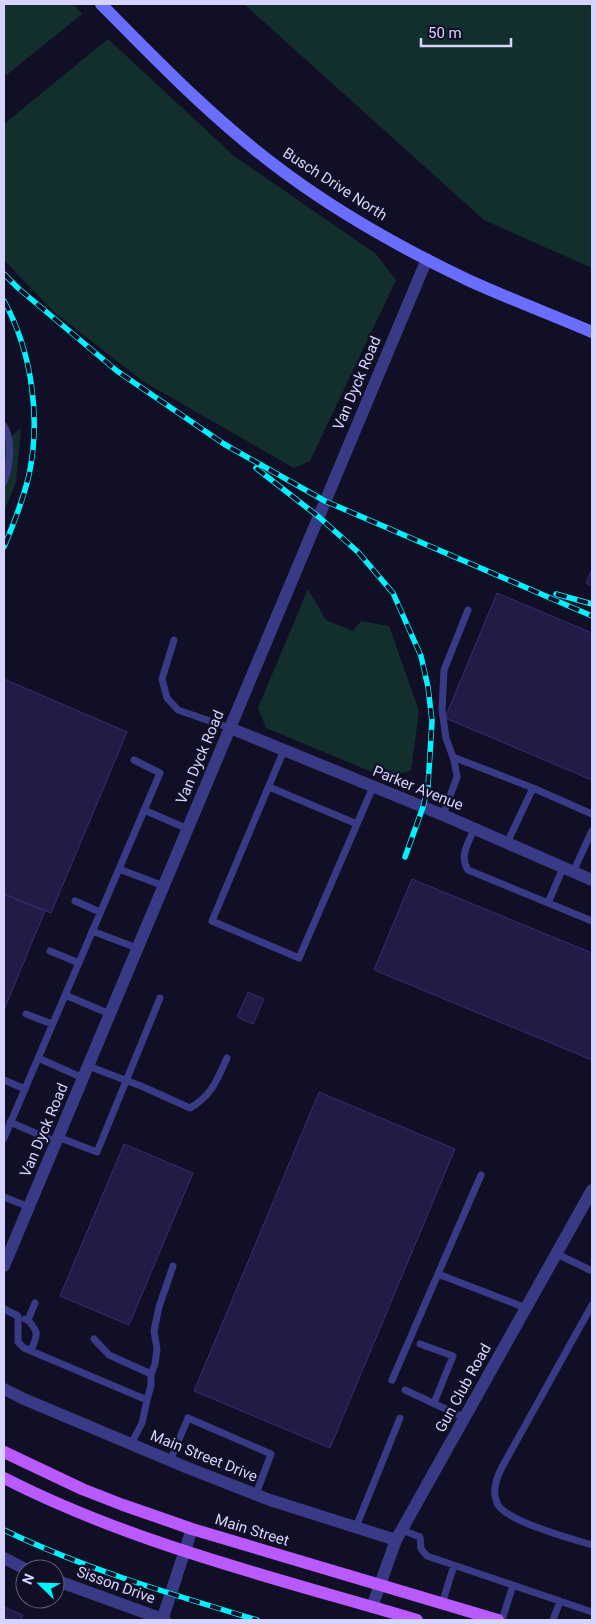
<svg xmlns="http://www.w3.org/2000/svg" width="596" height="1624" viewBox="0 0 596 1624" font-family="Roboto,sans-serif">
  <rect width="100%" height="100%" fill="#110f25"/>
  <!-- green -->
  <path fill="#122f2d" d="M4 4H74L82 14 4 77Z
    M244 4H592V268L484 220Z
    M108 39 234 156 376 254 396 280 310 461 294 468 144 382 54 312 4 260V124Z
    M21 428 16 482 4 511V442Z
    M308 589 326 620 353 631 361 621 389 626 419 711 411 771 384 777 266 728 258 708Z"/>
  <!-- building -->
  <path fill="#211b46" stroke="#372c73" d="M592 569V586L586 583Z
    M497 593 592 633V780L445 718Z
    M4 679 127 732 51 913 4 894Z
    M412 879 592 953V1060L374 970Z
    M4 894 45 911 4 1010Z
    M248 992 264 999 253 1024 237 1017Z
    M319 1092 455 1149 330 1448 194 1391Z
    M124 1144 193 1173 129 1325 60 1296Z
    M4 1607 23 1615 21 1620H4Z"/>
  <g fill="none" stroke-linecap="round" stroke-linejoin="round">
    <!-- lane -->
    <path stroke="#393a85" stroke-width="7" d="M4 426C13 440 10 467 4 482
      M174 640 162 679 167 698 178 710 230 728
      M284 750 212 921 299 958 373 787
      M453 757 533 788 592 814
      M269 787 357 824
      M144 810 188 829
      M443 815 457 777 454 760 446 738 442 710 444 670 468 610
      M474 829C468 844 459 856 468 870L592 921
      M507 843 533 788
      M119 869 164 886
      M573 872 592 831
      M75 901 100 912
      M548 903 563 868
      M92 931 137 948
      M50 951 79 963
      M65 995 110 1014
      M26 1014 52 1024
      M38 1058 83 1078
      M88 1066 141 1086 190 1108C212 1095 217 1080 227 1058
      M4 1080 25 1089
      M10 1122 56 1142
      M58 1137 97 1152 160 998
      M4 1138 160 773 134 760
      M4 1197 29 1207
      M557 1254 592 1271
      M438 1274 481 1175
      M592 1305 501 1469C496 1480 492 1491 497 1503 504 1521 573 1539 592 1545
      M4 1309 18 1316V1342L24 1348 147 1400 142 1423 131 1444
      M25 1319 28 1320 35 1303
      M28 1320C40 1334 37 1334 31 1351
      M94 1339 109 1355 151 1374V1385L147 1400
      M420 1344 453 1356 434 1403
      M151 1374 155 1364 157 1349 154 1331 159 1307 173 1266
      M392 1380 438 1274 526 1308
      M405 1390 465 1418
      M170 1461 188 1418 271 1454 256 1494
      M356 1527 400 1418
      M402 1530 420 1537 421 1549 427 1556 592 1612
      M442 1604 454 1565
      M502 1620 513 1585
      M553 1620 560 1601"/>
    <!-- street -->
    <path stroke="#393a85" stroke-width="12" d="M230 728 443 815 592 880
      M4 1266 427 259
      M4 1389 24 1399 188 1468 270 1500 396 1540
      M4 1558 25 1569
      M55 1580 165 1620
      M372 1607 396 1540 592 1190
      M162 1620 192 1529"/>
    <!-- secondary -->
    <path stroke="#6a6eff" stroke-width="12" d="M101 4C160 64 219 125 288 175 344 216 407 251 470 281 510 299 552 315 592 332"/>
    <!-- primary -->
    <path stroke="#b95aff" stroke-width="12" d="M4 1452 82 1489 123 1505 192 1529 498 1620
      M4 1478C133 1544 279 1579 417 1620"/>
    <!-- rail casing -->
    <g stroke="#00f2fe" stroke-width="5.5">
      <path id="rail" d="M4 274 18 288 117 371 224 444 325 501 592 616
        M4 301C32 352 41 418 29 475 23 500 14 523 4 547
        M256 468 319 517 358 552 393 593 421 656 428 687 432 721 428 786 423 807 405 857
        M556 594 592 604
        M4 1530C85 1569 171 1594 257 1620"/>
    </g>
    <!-- rail -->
    <use href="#rail" stroke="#110f25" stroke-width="4" stroke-dasharray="11" stroke-linecap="butt"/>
  </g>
  <g text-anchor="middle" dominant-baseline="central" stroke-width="4.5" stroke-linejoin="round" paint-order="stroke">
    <!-- street labels -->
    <g font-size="15" fill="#d6d3ff" stroke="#110f25">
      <text transform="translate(335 184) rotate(33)">Busch Drive North</text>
      <text transform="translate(357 383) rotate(-67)">Van Dyck Road</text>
      <text transform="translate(200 757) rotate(-67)">Van Dyck Road</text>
      <text transform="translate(418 788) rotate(22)">Parker Avenue</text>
      <text transform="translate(44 1130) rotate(-67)">Van Dyck Road</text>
      <text transform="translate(463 1388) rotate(-61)">Gun Club Road</text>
      <text transform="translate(204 1456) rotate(22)">Main Street Drive</text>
      <text transform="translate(252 1530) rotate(17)">Main Street</text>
      <text transform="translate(116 1585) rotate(20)">Sisson Drive</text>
    </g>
  </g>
  <!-- border -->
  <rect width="596" height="1624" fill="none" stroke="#d6d3ff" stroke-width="10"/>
  <!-- north arrow -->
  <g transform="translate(40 1584) rotate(293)"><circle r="24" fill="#110f25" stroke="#605d7c"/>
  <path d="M0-4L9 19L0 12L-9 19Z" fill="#00f2fe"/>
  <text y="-8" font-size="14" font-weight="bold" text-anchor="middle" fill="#d6d3ff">N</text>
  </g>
  <!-- scale -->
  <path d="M421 38v8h90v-8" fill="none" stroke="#d6d3ff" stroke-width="2.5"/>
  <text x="428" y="38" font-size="15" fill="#d6d3ff" stroke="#110f25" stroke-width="4" paint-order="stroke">50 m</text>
</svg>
